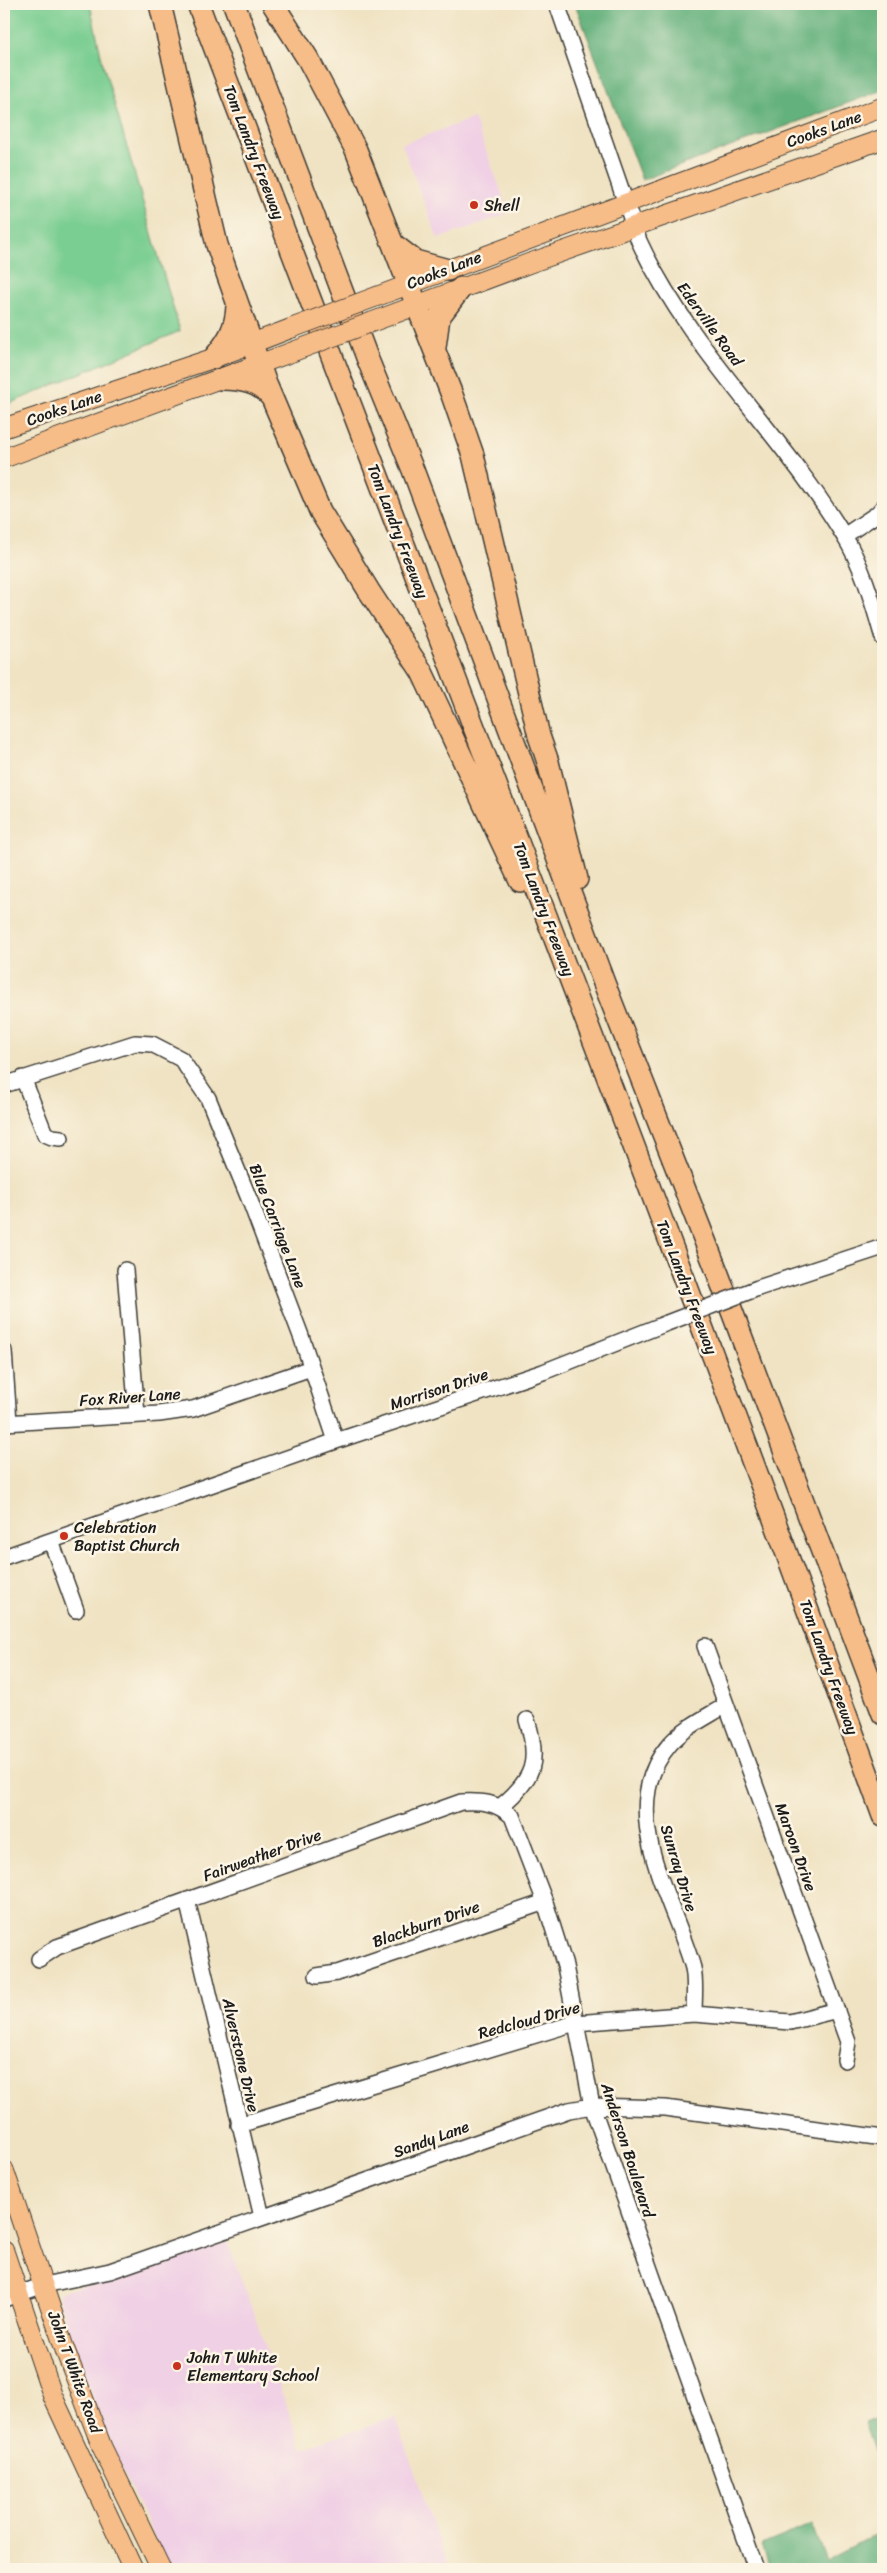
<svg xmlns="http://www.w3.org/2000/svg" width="887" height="2573" viewBox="0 0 887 2573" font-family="Sriracha,sans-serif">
  <rect width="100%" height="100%" fill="#fcf5e5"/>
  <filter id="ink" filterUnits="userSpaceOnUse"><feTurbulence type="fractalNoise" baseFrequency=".02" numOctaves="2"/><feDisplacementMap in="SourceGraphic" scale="10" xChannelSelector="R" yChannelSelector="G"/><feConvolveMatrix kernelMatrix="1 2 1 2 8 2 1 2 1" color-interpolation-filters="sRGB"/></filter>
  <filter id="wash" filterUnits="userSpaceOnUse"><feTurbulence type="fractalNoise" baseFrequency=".0096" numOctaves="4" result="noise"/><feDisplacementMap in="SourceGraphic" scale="20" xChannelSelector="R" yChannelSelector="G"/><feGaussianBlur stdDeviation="1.12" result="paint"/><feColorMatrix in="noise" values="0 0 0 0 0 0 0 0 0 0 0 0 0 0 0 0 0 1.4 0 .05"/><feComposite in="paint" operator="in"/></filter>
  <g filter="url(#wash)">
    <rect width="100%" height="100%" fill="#f0e3c3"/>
    <!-- built -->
    <path fill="#f0d0e5" d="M474 118 509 213 438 239 402 144Z
      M227 2239 302 2449 395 2417 449 2569H169L115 2454 97 2410 59 2301V2293L145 2267Z"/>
    <!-- green -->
    <path fill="#7ace92" stroke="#4b7557" d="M4 4H90L103 64 180 331 4 406Z"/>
    <!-- forest -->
    <path fill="#63b17c" stroke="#40664c" d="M575 4H883V90L642 180Z
      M883 2415V2476L864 2423Z
      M812 2524 826 2561 883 2530V2569H770L762 2545Z"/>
  </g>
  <g filter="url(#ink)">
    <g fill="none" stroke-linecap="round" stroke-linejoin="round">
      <!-- minor casing -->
      <g stroke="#3c3a35" stroke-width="18">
        <path id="minor" d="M557 4 639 241C690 351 782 433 844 536 863 566 873 604 883 638
          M844 536 877 514 883 507
          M23 1078 45 1134 52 1137 61 1138
          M4 1085 135 1043 152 1044 181 1059 208 1098 250 1201 301 1336 336 1441
          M125 1270 137 1415
          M758 1288 883 1247
          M4 1351 9 1422
          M4 1423 159 1414 193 1409 311 1368
          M51 1541 76 1610
          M4 1557 336 1441 543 1372 667 1323
          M705 1646 848 2042 845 2060
          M501 1806C534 1779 540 1761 527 1720
          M187 1900 262 2217
          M39 1959 57 1947 461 1802C482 1801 496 1802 512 1816L545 1902 565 1966 592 2106 756 2569
          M317 1976 337 1973 545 1902
          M694 2014C694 1999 696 1982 693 1968 674 1900 613 1809 670 1744 685 1727 707 1717 726 1705
          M239 2125 575 2023 694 2014 790 2022 837 2010
          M4 2299 44 2285 110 2271 569 2110 592 2106 665 2108 883 2138"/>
      </g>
      <!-- major casing -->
      <g stroke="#3c3a35" stroke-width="21">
        <path id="major" d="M378 296 883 107
          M372 322 530 263 883 139
          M4 428 214 358 292 328
          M4 458 292 352
          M4 2170 65 2350 102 2447 161 2569
          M4 2251 53 2397 133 2569"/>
      </g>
      <!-- highway casing -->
      <g stroke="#3c3a35" stroke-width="24">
        <path id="highway" d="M160 4 217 245 266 384 320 511 369 591 422 672 520 881
          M198 4C426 608 663 1209 883 1816
          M234 4 368 360 413 470 604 983 718 1274 883 1714
          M273 4 308 59 356 150 452 395 473 455 539 736 548 762 577 879
          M393 244 415 261 448 270
          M435 347 439 317 461 288
          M214 358C228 341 236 329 237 306
          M221 379C241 379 259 382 272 398"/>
      </g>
      <!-- minor -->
      <use href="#minor" stroke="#fff" stroke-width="15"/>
      <!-- major -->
      <use href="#major" stroke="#f7bd88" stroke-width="19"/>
      <!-- highway -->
      <use href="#highway" stroke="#f7bd88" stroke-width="21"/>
      <!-- minor-bridge casing -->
      <g stroke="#3c3a35" stroke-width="18" stroke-linecap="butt">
        <path id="minor-bridge" d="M667 1323 758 1288"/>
      </g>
      <!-- major-bridge casing -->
      <g stroke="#3c3a35" stroke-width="21" stroke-linecap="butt">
        <path id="major-bridge" d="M292 328 378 296
          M292 352 372 322"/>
      </g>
      <!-- minor-bridge -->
      <use href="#minor-bridge" stroke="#fff" stroke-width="15"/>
      <!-- major-bridge -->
      <use href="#major-bridge" stroke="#f7bd88" stroke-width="19"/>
    </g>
  </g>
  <!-- markers -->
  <g fill="#c8321e" stroke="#fcf5e5" stroke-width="2">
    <circle cx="474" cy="205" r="5"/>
    <circle cx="64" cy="1536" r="5"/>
    <circle cx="177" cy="2366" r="5"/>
  </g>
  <g text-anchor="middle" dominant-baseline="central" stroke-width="5" stroke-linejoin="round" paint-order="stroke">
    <!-- street labels -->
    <g font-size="16" fill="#1c1c1c" stroke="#fcf5e5">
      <text transform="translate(824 129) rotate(-20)">Cooks Lane</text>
      <text transform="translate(254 152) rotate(69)">Tom Landry Freeway</text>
      <text transform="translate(444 270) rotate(-21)">Cooks Lane</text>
      <text transform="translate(710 324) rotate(54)">Ederville Road</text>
      <text transform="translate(64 408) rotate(-19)">Cooks Lane</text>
      <text transform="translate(398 531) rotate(69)">Tom Landry Freeway</text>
      <text transform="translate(544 909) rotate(69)">Tom Landry Freeway</text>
      <text transform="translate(278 1226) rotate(69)">Blue Carriage Lane</text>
      <text transform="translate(687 1287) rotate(69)">Tom Landry Freeway</text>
      <text transform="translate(439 1389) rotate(-18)">Morrison Drive</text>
      <text transform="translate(130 1397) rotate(-4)">Fox River Lane</text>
      <text transform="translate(829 1667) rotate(70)">Tom Landry Freeway</text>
      <text transform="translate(796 1847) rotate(70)">Maroon Drive</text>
      <text transform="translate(262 1855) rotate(-20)">Fairweather Drive</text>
      <text transform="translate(679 1868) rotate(73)">Sunray Drive</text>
      <text transform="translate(426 1924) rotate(-19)">Blackburn Drive</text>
      <text transform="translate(529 2020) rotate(-15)">Redcloud Drive</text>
      <text transform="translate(241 2055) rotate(77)">Alverstone Drive</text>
      <text transform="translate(431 2139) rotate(-20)">Sandy Lane</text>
      <text transform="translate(628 2150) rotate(72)">Anderson Boulevard</text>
      <text transform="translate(75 2372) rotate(70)">John T White Road</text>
    </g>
    <!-- poi labels -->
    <g font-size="16" fill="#1c1c1c" stroke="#fcf5e5" text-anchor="start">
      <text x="484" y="205">Shell</text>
      <text x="74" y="1527">Celebration<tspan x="74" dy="18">Baptist Church</tspan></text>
      <text x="187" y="2357">John T White<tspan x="187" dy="18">Elementary School</tspan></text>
    </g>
  </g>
  <!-- margin -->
  <rect width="887" height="2573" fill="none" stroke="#fcf5e5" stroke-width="20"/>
</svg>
